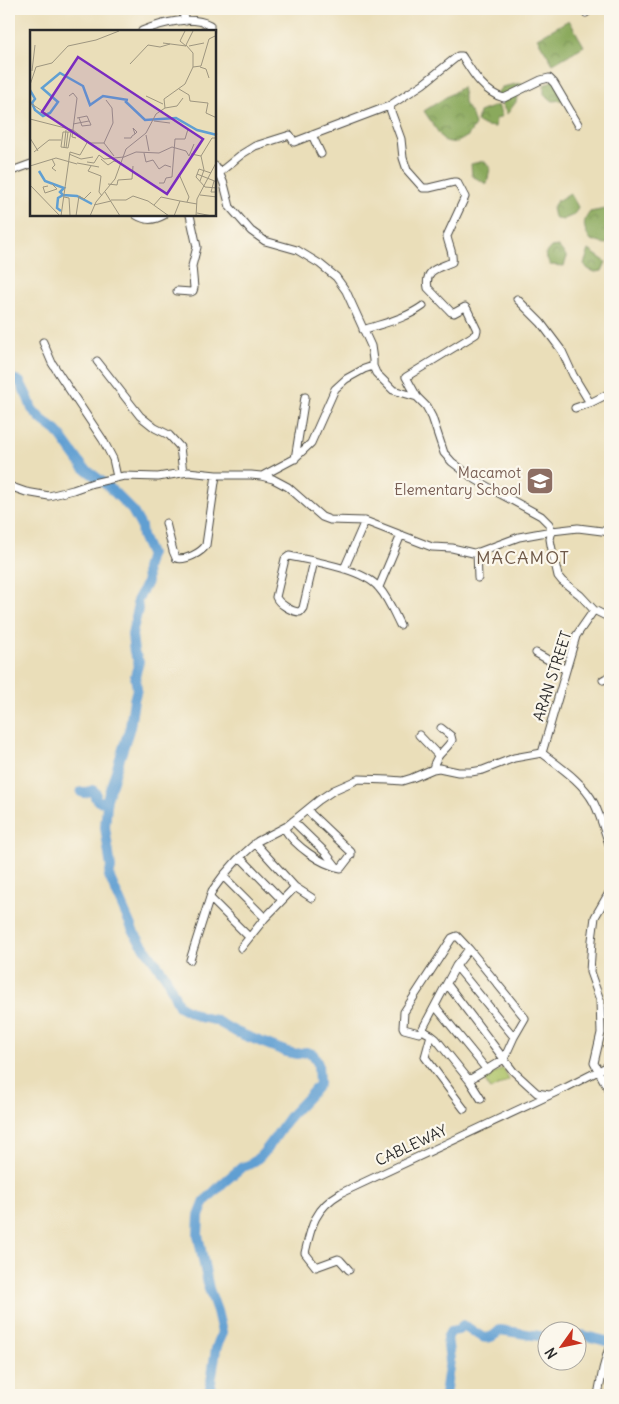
<svg xmlns="http://www.w3.org/2000/svg" width="619" height="1404" viewBox="0 0 619 1404" font-family="Delius,sans-serif">
  <defs>
    <pattern id="forest-crowns" width="20" height="18" patternUnits="userSpaceOnUse" patternTransform="scale(1.25)"><rect width="20" height="18" fill="#8aa95c"/><path d="M2 6a3 3 0 1 1 6 0M12 15a3 3 0 1 1 6 0" fill="none" stroke="#718a4c"/></pattern>
  </defs>
  <rect width="100%" height="100%" fill="#fbf7ec"/>
  <filter id="ink" filterUnits="userSpaceOnUse"><feTurbulence type="fractalNoise" baseFrequency=".02" numOctaves="2"/><feDisplacementMap in="SourceGraphic" scale="10" xChannelSelector="R" yChannelSelector="G"/><feConvolveMatrix kernelMatrix="1 2 1 2 8 2 1 2 1" color-interpolation-filters="sRGB"/></filter>
  <filter id="wash" filterUnits="userSpaceOnUse"><feTurbulence type="fractalNoise" baseFrequency=".0096" numOctaves="4" result="noise"/><feDisplacementMap in="SourceGraphic" scale="20" xChannelSelector="R" yChannelSelector="G"/><feGaussianBlur stdDeviation="1.12" result="paint"/><feColorMatrix in="noise" values="0 0 0 0 0 0 0 0 0 0 0 0 0 0 0 0 0 1.4 0 .05"/><feComposite in="paint" operator="in"/></filter>
  <g filter="url(#wash)">
    <rect width="100%" height="100%" fill="#eadeb9"/>
    <!-- grass -->
    <path fill="#adc367" stroke="#6c7749" d="M503 1068 509 1080 490 1090 484 1079Z"/>
    <!-- forest -->
    <path fill="url(#forest-crowns)" stroke="#5a6a44" d="M569 20 584 46 553 64 537 38Z
      M553 80 560 86 567 95 562 100 553 101 544 94V85Z
      M521 83 529 87 518 93 516 102 507 114 496 94 502 87Z
      M462 87 464 97V103L472 115 475 125 468 136 456 143 444 141 424 111Z
      M498 105 502 116 496 119 495 127 486 126 477 122 479 112Z
      M484 161 490 168 487 184 472 176 471 164Z
      M570 193 578 207 574 215 562 220 554 217 552 208 557 201Z
      M605 209 610 213V243L604 244 590 240C584 227 581 224 590 212Z
      M558 246 567 257 564 266 550 265 545 254 551 247Z
      M589 250 606 262 602 271 595 272 588 269 584 264Z"/>
    <g fill="none" stroke-linecap="round" stroke-linejoin="round">
      <!-- river -->
      <path stroke="#609fd2" stroke-width="10" d="M9 374 12 379 16 380 20 382 28 398 32 409 41 419 57 431 83 467 109 487 132 510 141 526 142 536 150 554 146 569 147 582 137 601 138 609 133 629 132 635 134 652 139 662 135 676 137 689 134 700 130 727 106 802
        M81 792 84 793 93 790 96 793 95 797 98 801 106 802 107 805 105 827 111 868 109 876 134 933 166 977 179 1006 200 1017 215 1020 236 1032 287 1052 297 1054 306 1052 313 1054 318 1064 319 1084C311 1095 300 1105 290 1116 278 1131 262 1164 242 1167L223 1183 205 1201 199 1216 198 1235 209 1289 217 1311 222 1332 216 1349 209 1395
        M576 1336 582 1335 610 1342
        M445 1395 450 1360 447 1338 451 1331 458 1330 463 1325C478 1332 484 1347 500 1330L546 1337"/>
    </g>
  </g>
  <g filter="url(#ink)">
    <g fill="none" stroke-linecap="round" stroke-linejoin="round">
      <!-- minor casing -->
      <g stroke="#484640" stroke-width="9">
        <path id="minor" d="M181 9 186 21
          M586 13 591 9
          M142 31C161 23 191 15 210 25V31
          M389 106 401 139 403 158 407 170 423 188H429L454 182H457L465 197 447 236C448 245 454 253 452 262 439 268 424 269 428 288L451 312 454 313 465 307 467 309 477 330 476 334 406 377 417 397
          M312 135 321 154
          M215 166 219 172 224 184 230 207 251 231 265 241 297 250 320 264 336 277 346 291 371 346 373 360V366L376 373 393 390 417 397 426 406 432 417 444 453 452 462 473 478 495 491 541 516 549 524 552 531
          M9 172 31 164
          M215 176 242 154 255 146 290 135 294 142 389 106 423 84 458 56H462C472 72 484 93 504 98L541 80 549 78 554 83 578 124
          M136 215C146 221 153 221 164 215
          M177 291 191 292 193 291 194 288 192 266 197 247 190 215
          M517 299 541 323 562 351 573 375 590 403
          M363 330C384 323 405 319 423 306
          M43 342 52 363 61 377 103 440 113 459 117 477
          M97 361 140 416 155 428 169 435 180 447 183 473
          M575 408 590 403 610 393
          M295 459 305 397
          M262 476 294 459 311 443 335 389 346 379 364 369 373 366
          M9 486 26 492 49 496 73 490 93 483 124 476 158 477 188 472 216 475H251L261 476 273 479 288 487 322 517 330 520 365 521 432 547 452 548 473 553 479 552 519 537 552 531 578 528 610 532
          M166 523 173 551 176 558C185 561 201 553 206 545L216 475
          M552 531 550 539 551 545 558 576 562 581 580 595 594 610 610 618
          M477 552 478 578
          M314 561 303 608 300 612C292 612 279 604 276 597L285 559 289 556C313 561 364 569 379 588 388 598 394 613 400 625
          M344 569 365 521
          M379 587 401 535
          M536 653 566 670
          M603 680 610 676
          M419 735 438 755
          M542 753 576 636 594 610
          M542 753C560 767 583 782 594 803 601 817 605 833 610 847
          M433 769C436 753 445 752 452 740L451 736 441 728
          M293 821 325 852 336 866
          M284 828C294 845 321 865 341 868L351 855V852L311 814 308 809
          M255 843 295 887 312 898
          M240 857 282 900
          M223 876 265 918
          M610 891 595 917 592 940 590 972 600 1000 601 1033 594 1063 610 1092
          M210 898 249 937
          M241 948 265 918 295 887
          M469 949 456 966 422 1030 431 1035 436 1039 469 1080 481 1099
          M190 960 212 891 223 876 238 859 258 841 287 826 319 800 334 790 359 779 389 780 402 781 412 778 433 769 439 768 458 772H471L483 770 514 758 542 753
          M456 966 514 1037
          M447 984 513 1071 537 1093 549 1095
          M435 1006 487 1070
          M422 1030 419 1033 404 1029 403 1027 404 1012 452 938 457 936 469 949 525 1018 514 1037 504 1059 469 1080
          M431 1035 425 1057 464 1109
          M349 1270 340 1260 338 1259 316 1267 305 1253C311 1226 315 1208 341 1193L567 1087 610 1065
          M598 1395 603 1369 608 1351"/>
      </g>
      <!-- minor -->
      <use href="#minor" stroke="#fff" stroke-width="7"/>
    </g>
  </g>
  <!-- icons -->
  <defs>
    <g id="school-square" transform="scale(1.4375)"><rect x="-9" y="-9" width="18" height="18" rx="4" fill="#8d6e63" stroke="#fbf7ec"/><path d="M0-5L7-2L0 1L-7-2ZM-4 1L0 2.5L4 1V4Q0 6-4 4Z" fill="#fff"/></g>
  </defs>
  <g fill-rule="evenodd">
    <use href="#school-square" x="540" y="481"/>
  </g>
  <g text-anchor="middle" dominant-baseline="central" stroke-width="4.5" stroke-linejoin="round" paint-order="stroke">
    <!-- education labels -->
    <g font-size="15" fill="#785e54" stroke="#fbf7ec" text-anchor="end">
      <text x="521" y="472">Macamot<tspan x="521" dy="17">Elementary School</tspan></text>
    </g>
    <!-- street labels -->
    <g font-size="15" fill="#2b2b2b" stroke="#fbf7ec">
      <text transform="translate(552 676) rotate(-72)">ARAN STREET</text>
      <text transform="translate(411 1145) rotate(-25)">CABLEWAY</text>
    </g>
    <!-- quarter labels -->
    <g font-size="18" letter-spacing="1" fill="#6f5a49" stroke="#fbf7ec">
      <text x="523" y="557">MACAMOT</text>
    </g>
  </g>
  <!-- overview -->
  <g transform="translate(30 30)">
    <rect width="186" height="186" fill="#eadeb9"/>
    <path fill="none" stroke="#609fd2" stroke-width="2.5" d="M0 60 5 69 2 73 5 80 13 86 20 83 28 72 12 58 30 43 53 56 60 75 73 66 98 70M95 71 115 90 146 88 167 100 187 105M9 141 15 151 34 158 30 162 33 165 47 166 62 174M31 181 27 178 28 168 33 165"/>
    <path fill="none" stroke="#9e9680" stroke-width="1" d="M155 1 150 11 156 16M133 13 156 16M159 16 174 13M100 34 118 15 130 17 140 14M163 37 171 36 179 9 187 5M170 37 176 39 179 48M2 41 5 15M0 55 6 37 22 33 38 16 66 10 89 1M149 59 159 65 160 71 178 73 176 83 187 88M39 66 43 63 47 68 42 107 46 108M116 66 133 74M0 73 17 84M135 78 147 76 153 68M47 88 57 86 61 95M49 88 52 96 61 95M0 89 43 100M124 91 140 93M43 94 59 91M43 100 60 113H74M33 102H41L38 118 31 117ZM116 105 119 121M0 108 8 121M94 108H101L102 106 105 104 107 102 103 98 105 104M74 113 83 93 82 78 76 70M74 113 84 126M34 118 36 100M36 118 38 102M4 122 19 110H31M114 123 116 132 123 130 129 139 135 135 141 137M39 124 51 129 63 127M161 124 171 126 174 140 170 151M171 126 182 108H187M94 127 106 122 129 123 142 117 156 121 159 126 164 114M22 129 25 135 22 138 26 141M71 129 78 135 84 131 90 132M57 132 64 133 69 125 74 129 94 127M47 133 69 137M0 136 26 128 47 134M61 136 58 141 71 146 69 162 72 166M181 143 169 139 166 147 175 157 187 158M149 144 159 167 157 172M167 144 187 152M184 151 181 162H187M129 153H134L136 148 142 147 145 109H155L158 99M78 154 87 155 88 150 102 149 103 136M0 155 30 186M18 156 13 157 15 163 27 159 22 154M75 162 90 186M170 165 187 167M34 167 39 168 40 185M81 170H96L103 166 118 171 139 186M150 171 167 174M64 175 81 171M124 175 131 167 150 171 144 186M167 183 182 186M31 186 40 122 50 125 58 111M46 186 49 166 54 169 61 162M60 186 66 172 85 149 96 119 116 103 126 84 135 78 134 69 155 54 163 37V23L156 15 163 1M166 186 167 169 187 131"/>
    <path fill="#7b2cbf" fill-opacity="0.15" stroke="#7b2cbf" stroke-width="2.5" d="M48 27 173 109 137 164 12 82Z"/>
    <rect width="186" height="186" fill="none" stroke="#2b2b2b" stroke-width="2.5"/>
  </g>
  <!-- margin -->
  <rect width="619" height="1404" fill="none" stroke="#fbf7ec" stroke-width="30"/>
  <!-- north arrow -->
  <g transform="translate(562 1346) rotate(237)"><circle r="24" fill="#fbf7ec" stroke="#a8a59f"/>
  <path d="M0-4L9 19L0 12L-9 19Z" fill="#c8321e"/>
  <text y="-8" font-size="14" font-weight="bold" text-anchor="middle" fill="#2b2b2b">N</text>
  </g>
</svg>
